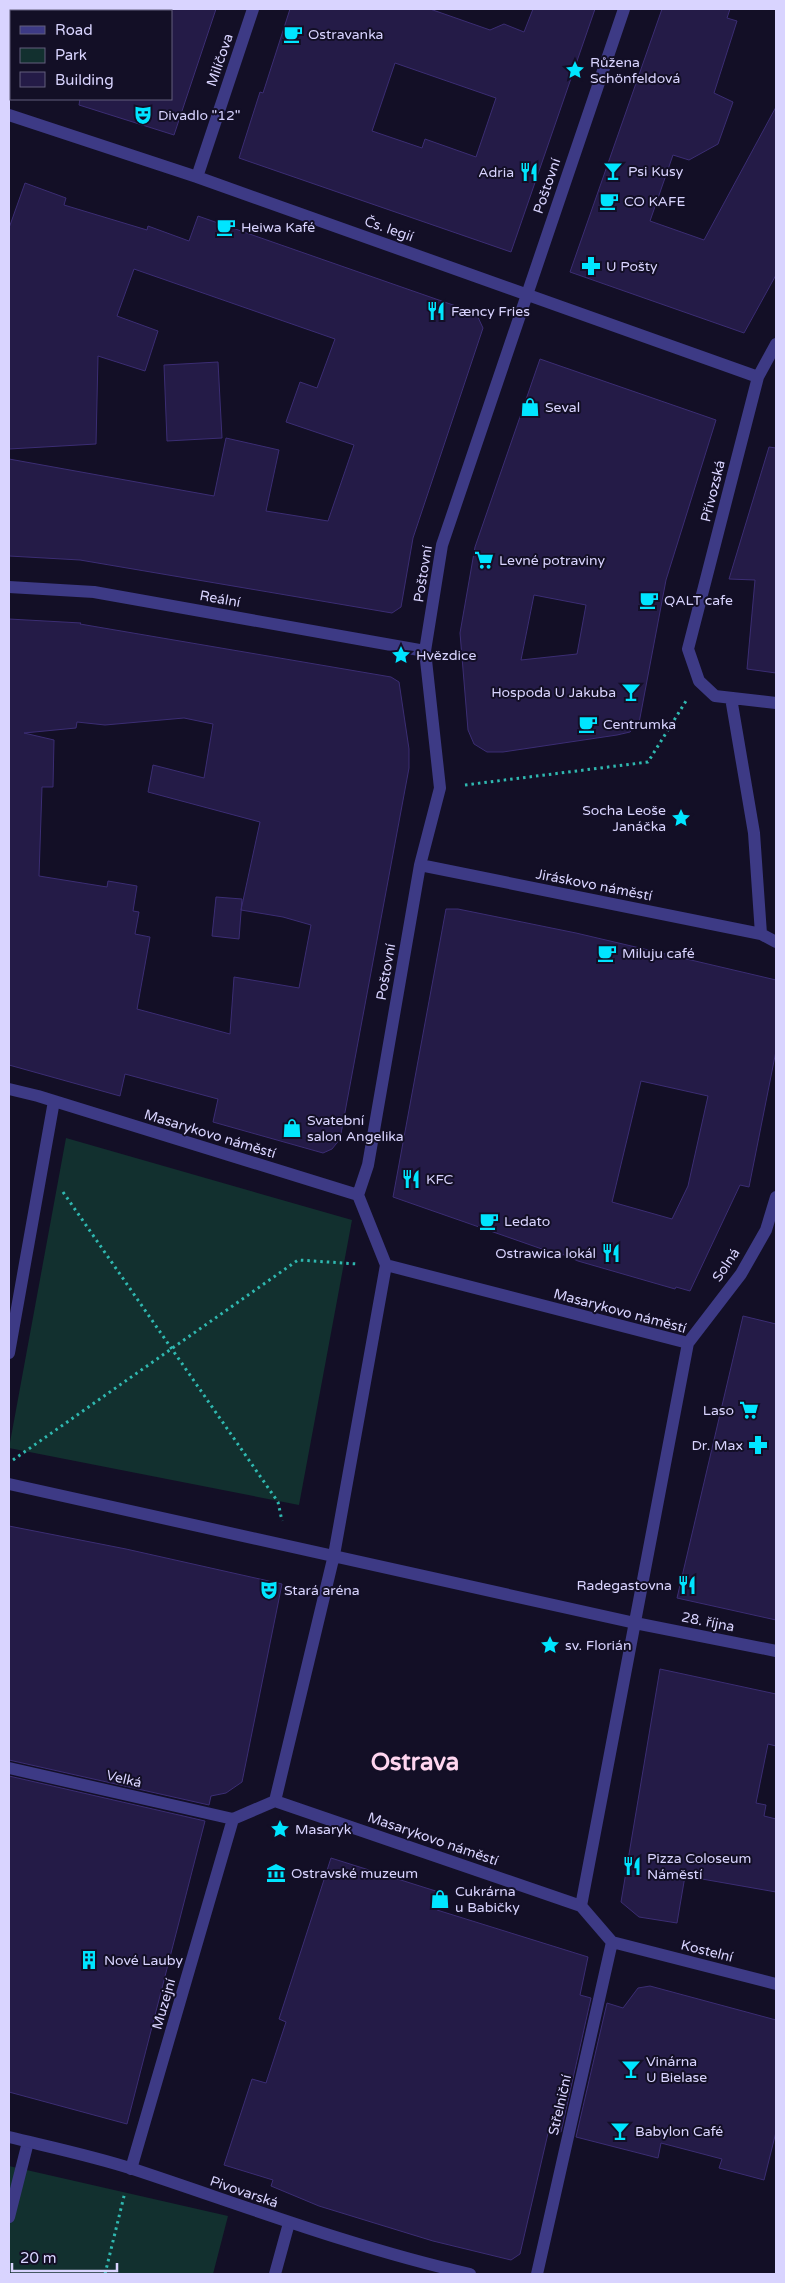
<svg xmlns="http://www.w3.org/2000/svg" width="785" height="2283" viewBox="0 0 785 2283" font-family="'Varela Round',sans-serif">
  <rect width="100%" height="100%" fill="#130f26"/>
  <!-- green -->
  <path fill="#12302f" d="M66 1138 352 1220 299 1505 9 1448Z
    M9 2166 228 2216 213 2274H9Z"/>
  <!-- building -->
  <path fill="#241b47" stroke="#3b2d73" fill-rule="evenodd" d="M171 9H216L174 135 79 105 80 99H171Z
    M290 9H430L490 30 504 24 524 32 533 9H595L511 252 239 158 260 92 263 93ZM395 63 496 98 476 157 425 139 422 148 372 131Z
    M662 9H730L727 18 737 21 714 93 733 102 718 144 689 160 673 155 650 221 704 240 776 107V275L744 333 570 272Z
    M25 183 66 198 64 205 147 230 148 226 189 241 198 216 476 313 483 328 413 538 401 607 392 613 80 560 9 556V459L214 496 226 438 279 450 266 511 328 521 354 445 286 422 300 382 317 388 335 339 134 269 117 316 158 331 145 371 98 356 96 444 9 449V228Z
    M540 359 716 420 666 580 639 723 630 732 617 735 503 752H487L474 744 468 730 460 633 475 547ZM534 595 586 605 577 654 521 660Z
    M218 362 222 438 167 441 164 365Z
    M769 447 776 448V673L747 669 755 580 729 579Z
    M9 619 81 623 80 624 391 677 399 682 409 749V768L340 1139 332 1149 323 1153 213 1122 218 1099 125 1074 120 1096 9 1065ZM184 718 213 724 204 778 153 765 148 792 260 822 241 910 283 917 311 925 299 988 234 977 230 1034 137 1009 150 937 135 934 139 912 133 911 137 886 108 881 107 887 39 876 42 787H53L54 740 24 733 76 728 77 722 105 725Z
    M216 897 242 899 239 939 212 936Z
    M446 909H458L576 933 776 980V1051L749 1187 740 1185 690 1291 676 1287 675 1289 578 1261 562 1254V1256L393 1197ZM641 1081 708 1096 688 1186 672 1219 612 1202Z
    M743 1316 776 1324V1620L677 1598Z
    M9 1526 126 1549 282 1584 242 1782 226 1793 211 1796 209 1805 9 1760Z
    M660 1669 776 1694V1746L768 1744 756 1803 766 1805 764 1816 776 1819V1892L685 1876 677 1923 639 1917 621 1902Z
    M9 1776 205 1821 127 2124 9 2092Z
    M331 1858 442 1893 437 1910 588 1957 580 1995 591 1998 561 2132 549 2129 520 2254 511 2260 433 2241 319 2206 271 2186 273 2180 224 2165 252 2079 266 2083 286 2022 279 2019Z
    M650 1986 776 2020V2132L764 2180 719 2168 722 2159 661 2143 658 2158 576 2137 607 2003 623 2008 638 1988Z"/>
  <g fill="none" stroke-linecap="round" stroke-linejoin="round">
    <!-- path -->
    <path stroke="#2fb8b0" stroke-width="3" stroke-dasharray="2.5 4" stroke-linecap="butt" d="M465 785 648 762 686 701
      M63 1192 278 1502 282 1521
      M13 1460 298 1260 358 1264
      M105 2274 125 2192"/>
    <!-- lane -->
    <path stroke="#3d3a85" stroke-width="12" d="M9 2217 28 2142
      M275 2274 289 2223"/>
    <!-- street -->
    <path stroke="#3d3a85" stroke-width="12" d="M9 115 197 177 758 377
      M197 177 253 9
      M776 344 758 377 688 649 699 681 715 696 776 703
      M9 587 94 592 425 651
      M420 865 761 934 754 833 731 698
      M761 934 776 942
      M9 1089 38 1096 358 1195
      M776 1197 766 1230 741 1274 688 1343 581 1906 612 1942 776 1984
      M386 1265 688 1343
      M9 1353 54 1101
      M9 1484 635 1623 776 1651
      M9 1768 233 1819
      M275 1801 334 1555 386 1265 358 1195 368 1165 420 865 440 788 425 651 442 545 624 9
      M233 1819 275 1801 581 1906
      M9 2137C50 2147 93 2156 133 2169 245 2206 355 2248 470 2274
      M131 2169 233 1819
      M537 2274 612 1942"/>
  </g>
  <!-- icons -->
  <defs>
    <g id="cafe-bare" transform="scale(1.5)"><path d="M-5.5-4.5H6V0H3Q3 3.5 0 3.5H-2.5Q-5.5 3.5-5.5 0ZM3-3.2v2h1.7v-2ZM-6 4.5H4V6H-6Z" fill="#00e5ff" stroke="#130f26" stroke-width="2.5" paint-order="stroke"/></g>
    <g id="sight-bare" transform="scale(1.5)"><path d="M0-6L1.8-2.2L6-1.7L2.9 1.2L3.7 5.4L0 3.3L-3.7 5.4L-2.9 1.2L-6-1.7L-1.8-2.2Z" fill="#00e5ff" stroke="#130f26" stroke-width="2.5" paint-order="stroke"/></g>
    <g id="theatre-bare" transform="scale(1.5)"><path d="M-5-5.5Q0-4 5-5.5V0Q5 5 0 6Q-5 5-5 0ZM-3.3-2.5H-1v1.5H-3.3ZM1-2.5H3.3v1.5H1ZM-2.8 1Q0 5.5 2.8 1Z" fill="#00e5ff" stroke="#130f26" stroke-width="2.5" paint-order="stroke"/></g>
    <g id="bar-bare" transform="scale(1.5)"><path d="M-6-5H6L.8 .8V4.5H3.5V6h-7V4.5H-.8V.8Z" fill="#00e5ff" stroke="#130f26" stroke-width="2.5" paint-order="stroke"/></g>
    <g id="restaurant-bare" transform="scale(1.5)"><path d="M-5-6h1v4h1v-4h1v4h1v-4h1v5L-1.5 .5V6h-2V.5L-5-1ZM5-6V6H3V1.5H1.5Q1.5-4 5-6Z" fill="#00e5ff" stroke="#130f26" stroke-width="2.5" paint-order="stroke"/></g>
    <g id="pharmacy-bare" transform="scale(1.5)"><path d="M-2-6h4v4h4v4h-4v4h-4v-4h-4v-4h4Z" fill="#00e5ff" stroke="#130f26" stroke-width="2.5" paint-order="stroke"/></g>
    <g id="shop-bare" transform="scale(1.5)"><path d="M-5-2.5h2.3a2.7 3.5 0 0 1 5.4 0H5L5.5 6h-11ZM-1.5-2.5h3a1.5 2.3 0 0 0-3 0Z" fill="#00e5ff" stroke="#130f26" stroke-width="2.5" paint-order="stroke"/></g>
    <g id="supermarket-bare" transform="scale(1.5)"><path d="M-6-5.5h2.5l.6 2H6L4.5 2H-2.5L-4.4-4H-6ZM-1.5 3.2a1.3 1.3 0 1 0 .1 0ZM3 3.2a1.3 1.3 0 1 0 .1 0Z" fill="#00e5ff" stroke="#130f26" stroke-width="2.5" paint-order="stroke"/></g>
    <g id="museum-bare" transform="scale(1.5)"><path d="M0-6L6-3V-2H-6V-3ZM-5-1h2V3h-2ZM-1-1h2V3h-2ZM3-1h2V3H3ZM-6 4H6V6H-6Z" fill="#00e5ff" stroke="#130f26" stroke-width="2.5" paint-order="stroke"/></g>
    <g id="building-bare" transform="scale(1.5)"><path d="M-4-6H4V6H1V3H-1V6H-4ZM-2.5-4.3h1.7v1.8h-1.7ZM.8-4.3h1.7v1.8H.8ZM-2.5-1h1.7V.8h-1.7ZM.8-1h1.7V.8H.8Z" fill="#00e5ff" stroke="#130f26" stroke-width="2.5" paint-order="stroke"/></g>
  </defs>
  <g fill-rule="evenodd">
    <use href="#cafe-bare" x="293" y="34"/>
    <use href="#sight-bare" x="575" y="70"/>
    <use href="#theatre-bare" x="143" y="115"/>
    <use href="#bar-bare" x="613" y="171"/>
    <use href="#restaurant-bare" x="529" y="172"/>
    <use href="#cafe-bare" x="609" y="201"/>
    <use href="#cafe-bare" x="226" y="227"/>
    <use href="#pharmacy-bare" x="591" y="266"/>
    <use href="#restaurant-bare" x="436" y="311"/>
    <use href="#shop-bare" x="530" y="407"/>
    <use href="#supermarket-bare" x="484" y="560"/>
    <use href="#cafe-bare" x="649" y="600"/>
    <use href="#sight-bare" x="401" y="655"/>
    <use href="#bar-bare" x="631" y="692"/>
    <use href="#cafe-bare" x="588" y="724"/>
    <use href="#sight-bare" x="681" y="818"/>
    <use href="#cafe-bare" x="607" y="953"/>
    <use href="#shop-bare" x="292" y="1128"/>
    <use href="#restaurant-bare" x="411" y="1179"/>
    <use href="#cafe-bare" x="489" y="1221"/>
    <use href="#restaurant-bare" x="611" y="1253"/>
    <use href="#supermarket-bare" x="749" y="1410"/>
    <use href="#pharmacy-bare" x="758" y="1445"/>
    <use href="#restaurant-bare" x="687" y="1585"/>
    <use href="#theatre-bare" x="269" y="1590"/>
    <use href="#sight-bare" x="550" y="1645"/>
    <use href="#sight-bare" x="280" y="1829"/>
    <use href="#restaurant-bare" x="632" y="1866"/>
    <use href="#museum-bare" x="276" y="1873"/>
    <use href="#shop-bare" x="440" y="1899"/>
    <use href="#building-bare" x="89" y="1960"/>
    <use href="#bar-bare" x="631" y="2069"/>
    <use href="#bar-bare" x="620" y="2131"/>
  </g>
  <g text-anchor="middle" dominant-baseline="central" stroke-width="4" stroke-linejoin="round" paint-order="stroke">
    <!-- poi labels -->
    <g font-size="14" fill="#d9d4ff" stroke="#130f26" text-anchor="start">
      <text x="308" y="34">Ostravanka</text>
      <text x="590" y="62">Růžena<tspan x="590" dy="16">Schönfeldová</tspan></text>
      <text x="158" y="115">Divadlo "12"</text>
      <text x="628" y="171">Psi Kusy</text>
      <text x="514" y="172" text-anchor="end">Adria</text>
      <text x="624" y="201">CO KAFE</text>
      <text x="241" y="227">Heiwa Kafé</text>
      <text x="606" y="266">U Pošty</text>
      <text x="451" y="311">Fæncy Fries</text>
      <text x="545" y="407">Seval</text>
      <text x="499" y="560">Levné potraviny</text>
      <text x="664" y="600">QALT cafe</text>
      <text x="416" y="655">Hvězdice</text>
      <text x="616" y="692" text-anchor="end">Hospoda U Jakuba</text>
      <text x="603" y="724">Centrumka</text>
      <text x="666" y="810" text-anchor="end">Socha Leoše<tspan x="666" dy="16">Janáčka</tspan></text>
      <text x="622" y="953">Miluju café</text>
      <text x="307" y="1120">Svatební<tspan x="307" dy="16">salon Angelika</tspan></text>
      <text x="426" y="1179">KFC</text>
      <text x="504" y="1221">Ledato</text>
      <text x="596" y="1253" text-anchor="end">Ostrawica lokál</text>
      <text x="734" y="1410" text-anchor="end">Laso</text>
      <text x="743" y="1445" text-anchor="end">Dr. Max</text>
      <text x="672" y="1585" text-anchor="end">Radegastovna</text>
      <text x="284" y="1590">Stará aréna</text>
      <text x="565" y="1645">sv. Florián</text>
      <text x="295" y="1829">Masaryk</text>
      <text x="647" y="1858">Pizza Coloseum<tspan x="647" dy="16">Náměstí</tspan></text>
      <text x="291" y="1873">Ostravské muzeum</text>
      <text x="455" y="1891">Cukrárna<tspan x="455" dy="16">u Babičky</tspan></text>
      <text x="104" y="1960">Nové Lauby</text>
      <text x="646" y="2061">Vinárna<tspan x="646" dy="16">U Bielase</tspan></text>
      <text x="635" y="2131">Babylon Café</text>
    </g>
    <!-- street labels -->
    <g font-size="14" fill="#d9d4ff" stroke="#130f26">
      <text transform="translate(220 60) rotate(-71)">Milíčova</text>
      <text transform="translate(547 186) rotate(-71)">Poštovní</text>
      <text transform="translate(389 229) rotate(19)">Čs. legií</text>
      <text transform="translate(713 491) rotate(-76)">Přívozská</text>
      <text transform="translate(423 574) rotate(-81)">Poštovní</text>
      <text transform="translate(220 599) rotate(10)">Reální</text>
      <text transform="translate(594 885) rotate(11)">Jiráskovo náměstí</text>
      <text transform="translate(386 972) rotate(-80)">Poštovní</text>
      <text transform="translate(210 1134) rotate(17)">Masarykovo náměstí</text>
      <text transform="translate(726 1265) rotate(-56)">Solná</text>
      <text transform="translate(620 1311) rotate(15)">Masarykovo náměstí</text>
      <text transform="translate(708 1622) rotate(11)">28. října</text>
      <text transform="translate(124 1779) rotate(13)">Velká</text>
      <text transform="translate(433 1839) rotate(19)">Masarykovo náměstí</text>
      <text transform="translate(707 1951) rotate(14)">Kostelní</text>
      <text transform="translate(164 2004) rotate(-74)">Muzejní</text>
      <text transform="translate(560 2105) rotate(-77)">Střelniční</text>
      <text transform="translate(244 2192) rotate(19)">Pivovarská</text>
    </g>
    <!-- town labels -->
    <g font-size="24" font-weight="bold" fill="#ffd6f0" stroke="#130f26">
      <text x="415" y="1762">Ostrava</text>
    </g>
  </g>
  <!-- border -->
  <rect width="785" height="2283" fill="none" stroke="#d9d4ff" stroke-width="20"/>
  <!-- legend -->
  <rect x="10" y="10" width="162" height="90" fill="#130f26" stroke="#625e7d"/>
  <rect x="20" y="26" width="25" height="8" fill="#3d3a85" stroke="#625e7d"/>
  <text x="55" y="35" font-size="15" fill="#d9d4ff">Road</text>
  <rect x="20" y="48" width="25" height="15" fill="#12302f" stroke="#625e7d"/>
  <text x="55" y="60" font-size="15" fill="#d9d4ff">Park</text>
  <rect x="20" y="72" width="25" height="15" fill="#241b47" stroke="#625e7d"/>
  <text x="55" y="85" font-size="15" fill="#d9d4ff">Building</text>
  <!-- scale -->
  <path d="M12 2263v8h105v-8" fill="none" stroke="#d9d4ff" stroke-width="2.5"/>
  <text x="20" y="2263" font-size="15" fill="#d9d4ff" stroke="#130f26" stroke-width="4" paint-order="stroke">20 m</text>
</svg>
